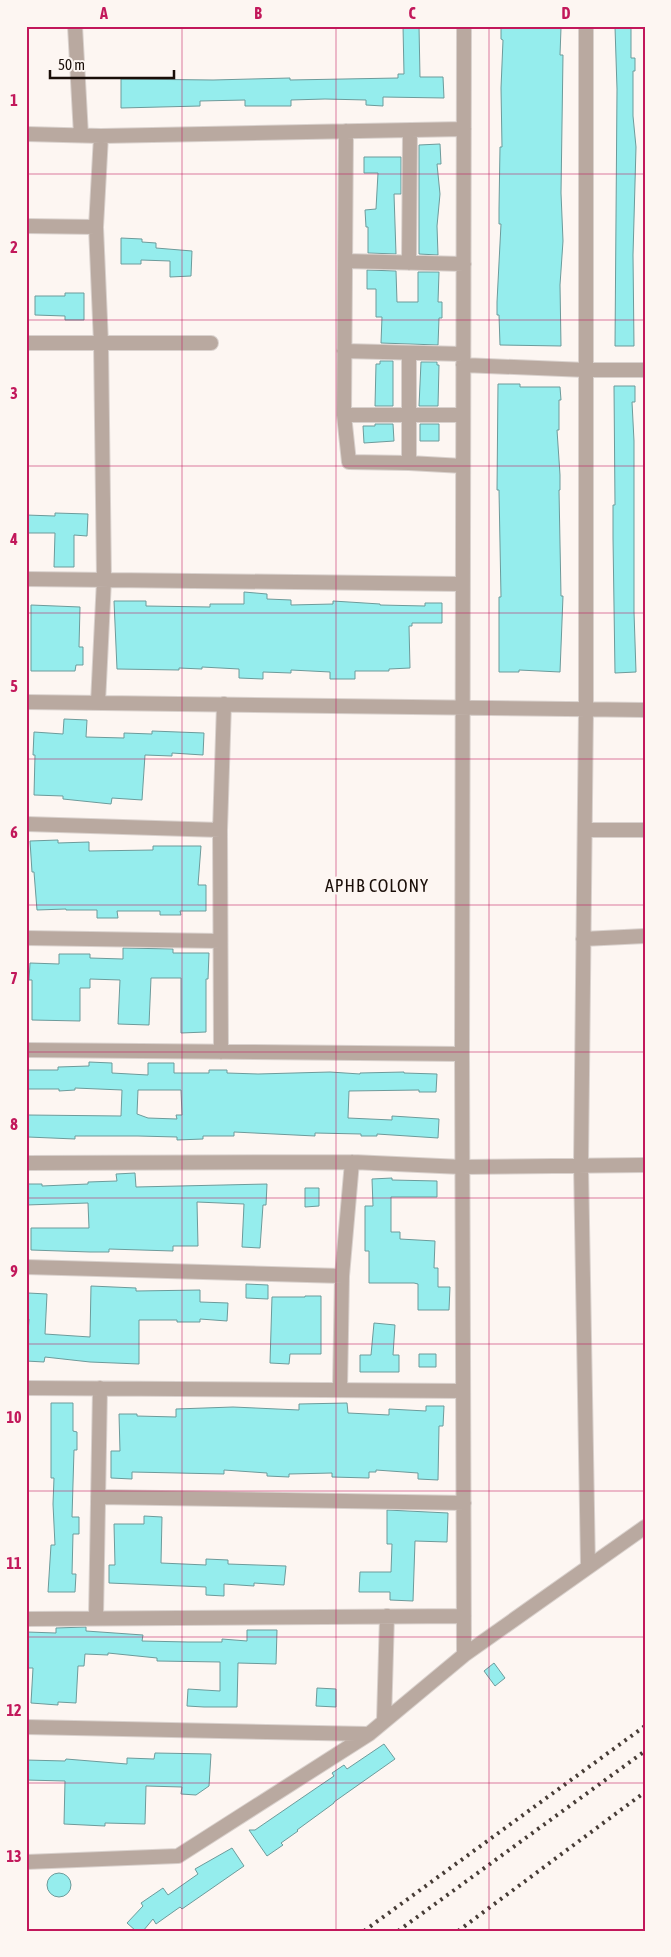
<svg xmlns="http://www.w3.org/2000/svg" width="671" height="1957" viewBox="0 0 671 1957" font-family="'Asap Condensed',sans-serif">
  <rect width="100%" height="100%" fill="#fdf6f2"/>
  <!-- building -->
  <path fill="#95eded" stroke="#6d9b9b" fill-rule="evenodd" d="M403 26H419L420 77H443L444 98 383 97V106L366 105V100L325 99 291 100V106H245V100L200 101V106L121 108V79L213 80 290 78V80L398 78V74H404Z
    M501 26 561 28 560 55H563L561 193 563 241 560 285 561 346 500 345 499 315H497V302L501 224H499V209L500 147H502L501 88 503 40 501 39Z
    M615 27H631V58H635V71H633V116L636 147 633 255 634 346H615L617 89Z
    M440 144 441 164H437L440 194 437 226 438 255 419 254V145Z
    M364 157H401V194H394L396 254 368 253V227H366L365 210 376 209 378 173H364Z
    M121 238 142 239V242L156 243V248L192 251 191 276 170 277V261L141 260V264H121Z
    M367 270 396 271 397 302H418V272H439L438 302H442V318H439L438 345 381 343 382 317H376V289H367Z
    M65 293H84V320H65V316L35 315V296H65Z
    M380 361H393V406H375L376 364H380Z
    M421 362H437V365H439L438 406H419Z
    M498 384H520V387H560L561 400H559V430H557L560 475V490H559L561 596H563L560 672 519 670V672H499V597H501L499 490H497Z
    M614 386H635V402H632L634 441V612L636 672 615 673 613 538V505H615Z
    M375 424H393L394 441 364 443 363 426H375Z
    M420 424H439V441H420Z
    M55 513 88 514 87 536 74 535V567H54L55 533H26V515L55 516Z
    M244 592 267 594V599L291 600V605L333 604V601L380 604V605L425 606V603H442V623H412V626H409L410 668 389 669V671H355V679H330V672L291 670V673L263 672V679L239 678V669L202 667V669L179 668V670L117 669 114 601H146V606L210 607V604H244Z
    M31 605 80 607 79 647H83V665H76L75 671H31Z
    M64 719 87 720 86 737 124 738V733L152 734V731L204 733 203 755 172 753V756L145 755 142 800 112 798 111 804 63 799V796L34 795 35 755H33L34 732 63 734Z
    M58 840V843L89 842V851L153 850V846H201L198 885H206V911H180L181 915H160V911H117L118 918H97V910H66V909L37 910 34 872H32L30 841Z
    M123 948 173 949V953H209L208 979H206V1032L181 1033V978H151L149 1025 118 1024 120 980 90 979V988H80V1021L32 1020V980H29L30 963 59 964V954H90V958L123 959Z
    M89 1062 112 1063V1073L148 1075V1063H174V1073H209V1070H227V1073L258 1074 330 1072 360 1074V1073L404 1072V1073L437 1074 436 1092H419V1090L349 1091 348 1118 392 1120V1116L439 1119 438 1138 377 1134V1136H361V1134L315 1133V1136L234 1132V1136H203V1139L177 1140V1137L138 1136H75V1139L28 1137V1115L121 1116 122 1090 75 1088V1090L59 1091V1089H27L26 1070H58V1067L89 1066ZM138 1090H181L182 1115H176L177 1119 148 1118 137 1114Z
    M135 1173 136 1187 267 1184 266 1205H263L260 1248 242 1247 244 1204 197 1202 198 1246H173V1251L109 1249V1252H90L31 1250V1228H89L88 1203 26 1205V1184H42V1186L88 1184V1182L117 1181 116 1174Z
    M392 1178V1180L437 1181V1197H391V1232H400V1239L435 1241 434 1268H438V1287H450L449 1310H418V1284L414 1283H369V1251H365V1206H373L372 1179Z
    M305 1188H319V1206L305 1207Z
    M246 1284 268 1285V1299L246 1298Z
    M91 1286 136 1288V1291L200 1290V1302L228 1303 227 1321 200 1319V1322H177V1320H139V1364L90 1362 45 1357 44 1362 26 1361 29 1319H27L28 1293 47 1294 45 1334 90 1337Z
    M305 1296H321V1354H290L289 1364 270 1363 272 1297H305Z
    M374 1323 395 1325 393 1355H399V1372H360V1355H371Z
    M419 1354H436V1367H419Z
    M51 1403H73V1431L77 1432V1450H74L72 1517H79V1534H73L72 1574H76L75 1592H48L51 1545H55L53 1504 54 1478H51Z
    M347 1403 348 1413 389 1415V1409L426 1411V1406H444L443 1426H439L438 1480 418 1479V1473L376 1470V1472H369V1478L332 1477V1473L289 1474V1477L267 1476V1473L224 1470V1474L132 1472V1479L111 1478V1451H120L119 1414H137V1416L176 1417V1409L233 1407 299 1410V1404Z
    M387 1510 448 1513 447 1542 415 1541 413 1601 390 1600V1592H359L360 1572H391L392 1544H387Z
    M144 1516 162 1517 161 1563 206 1565V1559L228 1560V1564L286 1566 284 1585 254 1583V1586L224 1584V1596L206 1595V1587L109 1583V1565H115L114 1524H144Z
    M86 1627V1631L143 1635 142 1641 188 1642H222V1639L247 1641V1630H277L276 1664 238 1663 237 1707H204L187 1706 188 1689 220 1691V1662L157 1661V1658L108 1653V1655L85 1654 84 1666H78L76 1703 58 1702V1705L31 1703 33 1668H26L27 1632 56 1633V1628Z
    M494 1663 505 1678 495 1686 484 1671Z
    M317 1688 336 1689V1707L316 1706Z
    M384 1744 395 1759 334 1802V1803L297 1830 298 1831 281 1843 283 1845 267 1856 249 1830H255L309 1793 334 1776 332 1773 344 1765 347 1769Z
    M155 1753 211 1754 209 1786 196 1795 181 1794 182 1787 146 1786 145 1824 105 1823V1826L64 1824 65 1781 26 1780V1760L65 1761 66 1759 127 1764V1758L154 1759Z
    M232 1848 244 1866 182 1909 180 1907 156 1924 153 1919 143 1931H136L127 1923 143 1906 141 1903 163 1888 168 1895 198 1874 195 1869Z
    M47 1885a12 12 0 1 1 24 0a12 12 0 1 1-24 0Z"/>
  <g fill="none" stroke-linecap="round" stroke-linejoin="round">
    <!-- street casing -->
    <g stroke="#d9d1cd" stroke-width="16">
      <path id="street" d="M75 26 81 135
        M464 26 462 1054 464 1655
        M586 26V709L581 1165 588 1567
        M346 131 344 415 349 462 409 463 463 466
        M26 134 101 136 464 129
        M26 226 96 227
        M345 261 464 264
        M409 263 410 130
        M26 343H211
        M344 351 463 354
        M409 353V463
        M463 365 586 370H645
        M344 415H463
        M26 579 462 584
        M26 702 645 710
        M98 703 104 580 101 343 96 227 101 136
        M26 824 220 830
        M585 830H645
        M26 938 220 941
        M583 939 645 936
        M26 1050 462 1054
        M221 1052 220 830 224 704
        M26 1163 352 1162 462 1167 645 1165
        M26 1267 342 1276
        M26 1388 463 1391
        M340 1390 342 1276 352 1162
        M98 1497 464 1503
        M96 1618 100 1388
        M26 1619 464 1616
        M384 1721 387 1616
        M26 1727 369 1734
        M26 1862 178 1856 369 1734 464 1655 645 1527"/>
    </g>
    <!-- street -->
    <use href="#street" stroke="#b9a9a0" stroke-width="14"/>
    <!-- rail -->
    <path stroke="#473c36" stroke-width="4" stroke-dasharray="2.5 5" stroke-linecap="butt" d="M364 1931 645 1726
      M398 1931 645 1751
      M458 1931 645 1792"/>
  </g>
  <!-- grid -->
  <path fill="none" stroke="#c2185b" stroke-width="1" stroke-opacity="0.55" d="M182 26V1931M336 26V1931M489 26V1931M26 174H645M26 320H645M26 466H645M26 613H645M26 759H645M26 905H645M26 1052H645M26 1198H645M26 1344H645M26 1491H645M26 1637H645M26 1783H645"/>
  <g text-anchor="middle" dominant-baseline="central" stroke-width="5" stroke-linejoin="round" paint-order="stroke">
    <!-- quarter labels -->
    <g font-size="18" letter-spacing="1" fill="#1a0e08" stroke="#fdf6f2">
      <text x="377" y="885">APHB COLONY</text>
    </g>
  </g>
  <!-- border -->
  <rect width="671" height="1957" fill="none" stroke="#fdf6f2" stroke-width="55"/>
  <!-- scale -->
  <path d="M50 70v8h124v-8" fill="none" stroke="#1a0e08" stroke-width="2.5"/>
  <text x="58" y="70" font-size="15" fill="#1a0e08" stroke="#fdf6f2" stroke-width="4" paint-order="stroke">50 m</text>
  <rect x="28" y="28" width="616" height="1902" fill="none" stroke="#c2185b" stroke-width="2"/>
  <g font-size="16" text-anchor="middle" font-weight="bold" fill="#c2185b">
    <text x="104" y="19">A</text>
    <text x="258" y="19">B</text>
    <text x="412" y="19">C</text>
    <text x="566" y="19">D</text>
    <text x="14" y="106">1</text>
    <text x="14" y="253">2</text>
    <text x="14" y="399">3</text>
    <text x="14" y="545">4</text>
    <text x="14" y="692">5</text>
    <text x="14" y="838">6</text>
    <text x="14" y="984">7</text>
    <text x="14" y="1130">8</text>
    <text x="14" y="1277">9</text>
    <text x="14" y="1423">10</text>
    <text x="14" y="1569">11</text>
    <text x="14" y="1716">12</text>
    <text x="14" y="1862">13</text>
  </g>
</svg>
